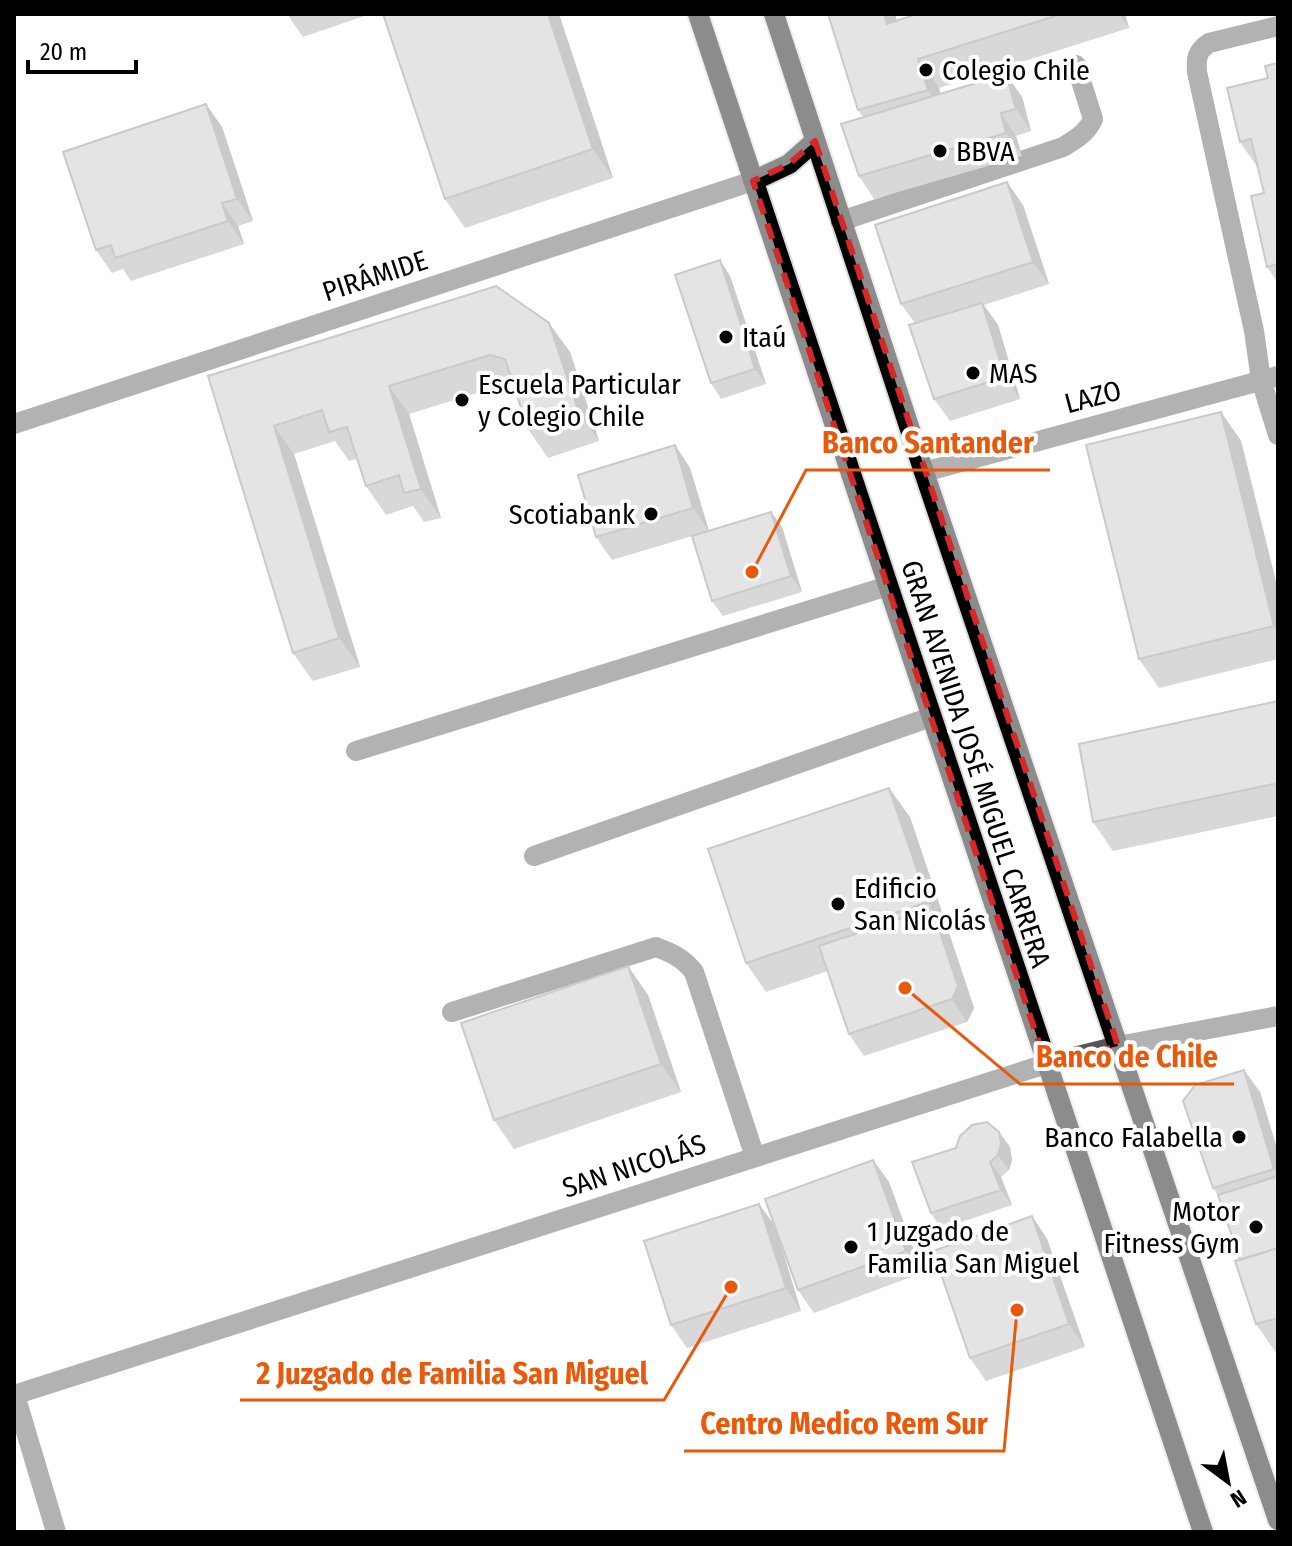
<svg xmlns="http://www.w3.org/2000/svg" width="1292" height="1546" viewBox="0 0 1292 1546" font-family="'Fira Sans Condensed',sans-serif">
  <rect width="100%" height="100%" fill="#fff"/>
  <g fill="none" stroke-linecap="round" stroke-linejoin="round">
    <!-- major casing -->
    <g stroke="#dbdbdb" stroke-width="24">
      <path id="major" d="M698 14 1203 1532
        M774 14 924 472 1278 1520
        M753 181 789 164 815 141"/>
    </g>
    <!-- minor -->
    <path stroke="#555" stroke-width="20" d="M1278 26 1209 43C1197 51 1196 58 1197 72L1254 331 1261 380 1278 435
      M841 221 1063 147C1076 139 1087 133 1093 119L1076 65
      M14 424 753 181
      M924 472 1278 376
      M356 751 888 586
      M534 856 931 717
      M452 1012 656 947C672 953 683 958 694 972L755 1157
      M14 1395 1046 1064 1118 1046 1278 1016
      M15 1395 56 1532"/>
    <!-- major -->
    <use href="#major" stroke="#000" stroke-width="20"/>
  </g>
  <!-- wall -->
  <path fill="#a9a9a9" d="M287 14H370L303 37Z
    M559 14 613 178 465 228 445 199Z
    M917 14H1125L1129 28 939 88 940 94 1006 74 1022 97 1031 131 1016 136 1022 156 874 199 859 176 863 117 858 110 897 20Z
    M1278 63V283L1267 267 1264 193 1258 168 1240 142 1268 78Z
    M222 127 253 221 238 226 244 244 131 281 123 269 112 273 96 250Z
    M1023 205 1049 284 984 305 998 325 1020 399 950 421 934 399 915 323 901 304Z
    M730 276 766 384 721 399 711 383Z
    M496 286 570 352 599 441 548 458 528 429 513 384 510 383 409 414 441 518 424 522 413 506 386 515 366 486 357 459 349 461 335 441 294 454 360 667 313 681 293 653 208 376Z
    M1221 412 1241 441 1278 590V659L1159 688 1139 659Z
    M675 445 690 468 709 531 612 560 596 537Z
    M771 512 782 527 802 592 723 616 712 601Z
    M1278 701V816L1113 851 1093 822Z
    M910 817 974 1008 967 1022 864 1056 849 1034 828 971 766 992 746 963Z
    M648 995 681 1092 514 1149 494 1120Z
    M1260 1092 1278 1152V1353H1276L1256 1324 1240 1260 1218 1195 1213 1188Z
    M999 1132 1010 1147 1012 1160 1009 1170 1001 1177 1012 1205 941 1229 931 1213 956 1148Z
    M873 1160 889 1182 922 1273 814 1313 798 1290Z
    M759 1204 775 1226 801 1311 687 1348 671 1325Z
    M1032 1216 1047 1239 1085 1347 986 1381 970 1358Z"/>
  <!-- shaded-wall -->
  <path fill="#898989" d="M548 14H559L613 178 593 149Z
    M884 14H895L907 52 887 24Z
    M1119 14H1125L1129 28Z
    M918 59 939 88 948 118 928 90Z
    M1006 74 1022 97 1031 131 1016 109Z
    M206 104 222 127 253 221 237 199Z
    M1001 113 1016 136 1022 156 1006 133Z
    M1007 182 1023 205 1049 284 1033 262Z
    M222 203 238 226 244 244 228 221Z
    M720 260 730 276 766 384 755 369Z
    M982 303 998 325 1020 399 1005 377Z
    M549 323 570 352 599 441 579 413Z
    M389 386 409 414 441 518 421 489Z
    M1221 412 1241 441 1278 590V632L1274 626Z
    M274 426 294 454 360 667 339 638Z
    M675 445 690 468 709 531 693 508Z
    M771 512 782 527 802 592 791 576Z
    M889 788 910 817 948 930 928 902Z
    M932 908 948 930 974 1008 967 1022 952 999Z
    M628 966 648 995 681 1092 661 1064Z
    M1244 1070 1260 1092 1278 1152V1174L1274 1169Z
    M999 1132 1010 1147 1012 1160 1009 1170 998 1155Z
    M873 1160 889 1182 922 1273 906 1251Z
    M990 1162 1001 1177 1012 1205 1001 1190Z
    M759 1204 775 1226 801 1311 786 1288Z
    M1032 1216 1047 1239 1085 1347 1069 1324Z"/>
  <!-- building -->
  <path fill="#c4c4c4" stroke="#898989" stroke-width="2" d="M383 14H548L593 149 445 199Z
    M828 14H884L887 24 917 14H1062L918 59 928 90 858 110Z
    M1278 63V264L1267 267 1251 196 1264 193 1251 139 1240 142 1227 88 1268 78 1265 66Z
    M1006 74 1016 109 1001 113 1006 133 859 176 841 124Z
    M206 104 237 199 222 203 228 221 115 258 111 245 96 250 63 152Z
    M1007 182 1033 262 901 304 875 225Z
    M720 260 755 369 711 383 675 275Z
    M496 286 549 323 579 413 528 429 505 359 490 355 389 386 421 489 404 493 399 475 366 486 347 427 329 432 322 410 274 426 339 638 293 653 208 376Z
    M982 303 1005 377 934 399 909 325Z
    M1221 412 1274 626 1139 659 1086 445Z
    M675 445 693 508 596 537 578 475Z
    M771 512 791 576 712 601 692 536Z
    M1278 701V783L1093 822 1079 744Z
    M889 788 928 902 746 963 708 849Z
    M932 908 958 986 952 999 849 1034 819 946Z
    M628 966 661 1064 494 1120 461 1023Z
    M1244 1070 1274 1169 1213 1188 1183 1101 1195 1085Z
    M987 1122 999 1132 1001 1144 998 1155 990 1162 1001 1190 931 1213 912 1162 956 1148 960 1136 972 1125Z
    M873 1160 906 1251 798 1290 765 1199Z
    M1278 1176V1248L1240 1260 1218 1195Z
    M759 1204 786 1288 671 1325 644 1241Z
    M1032 1216 1069 1324 970 1358 933 1251Z
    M1278 1248V1318L1256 1324 1235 1261Z"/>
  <!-- marked area -->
  <path d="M0 0H1292V1546H0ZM815 141 1118 1046 1046 1064 753 181 789 164Z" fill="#fff" fill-opacity=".55" fill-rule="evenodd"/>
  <path fill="none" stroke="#d62828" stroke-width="6" stroke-dasharray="16 10" stroke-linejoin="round" d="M815 141 1118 1046 1046 1064 753 181 789 164Z"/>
  <!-- markers -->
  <g fill="#000" stroke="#fff" stroke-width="3">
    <circle cx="926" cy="70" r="8"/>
    <circle cx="940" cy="151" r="8"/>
    <circle cx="726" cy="337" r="8"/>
    <circle cx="973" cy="373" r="8"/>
    <circle cx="462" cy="400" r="8"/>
    <circle cx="651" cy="514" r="8"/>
    <circle cx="838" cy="904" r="8"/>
    <circle cx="1239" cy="1137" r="8"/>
    <circle cx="1256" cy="1227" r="8"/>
    <circle cx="851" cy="1247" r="8"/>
  </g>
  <g text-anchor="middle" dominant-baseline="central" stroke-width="8" stroke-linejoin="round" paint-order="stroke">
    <!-- poi labels -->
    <g font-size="28" fill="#000" stroke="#fff" text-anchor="start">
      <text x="942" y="70">Colegio Chile</text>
      <text x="956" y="151">BBVA</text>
      <text x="742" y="337">Itaú</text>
      <text x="989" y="373">MAS</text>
      <text x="478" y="384">Escuela Particular<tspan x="478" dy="32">y Colegio Chile</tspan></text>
      <text x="635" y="514" text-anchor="end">Scotiabank</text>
      <text x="854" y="888">Edificio<tspan x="854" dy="32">San Nicolás</tspan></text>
      <text x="1223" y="1137" text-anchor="end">Banco Falabella</text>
      <text x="1240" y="1211" text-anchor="end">Motor<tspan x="1240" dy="32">Fitness Gym</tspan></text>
      <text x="867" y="1231">1 Juzgado de<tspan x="867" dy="32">Familia San Miguel</tspan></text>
    </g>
    <!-- street labels -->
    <g font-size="28" fill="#000" stroke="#fff">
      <text transform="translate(375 276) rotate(-18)">PIRÁMIDE</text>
      <text transform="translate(1093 397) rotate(-15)">LAZO</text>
      <text transform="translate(976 764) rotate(72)">GRAN AVENIDA JOSÉ MIGUEL CARRERA</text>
      <text transform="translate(634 1166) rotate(-18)">SAN NICOLÁS</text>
    </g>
  </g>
  <!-- callouts -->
  <path fill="none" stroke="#e8590c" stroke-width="3" d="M752 572L806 470H1050M905 988L1020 1084H1234M731 1287L664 1400H240M1017 1310L1004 1451H684"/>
  <g fill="#e8590c" stroke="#fff" stroke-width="3">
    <circle cx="752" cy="572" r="8"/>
    <circle cx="905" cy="988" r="8"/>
    <circle cx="731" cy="1287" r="8"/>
    <circle cx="1017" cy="1310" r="8"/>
  </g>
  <g font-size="30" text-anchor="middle" font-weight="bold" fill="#e8590c" stroke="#fff" stroke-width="8" stroke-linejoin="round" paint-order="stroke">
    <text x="928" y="453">Banco Santander</text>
    <text x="1127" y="1067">Banco de Chile</text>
    <text x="452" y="1384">2 Juzgado de Familia San Miguel</text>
    <text x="844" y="1434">Centro Medico Rem Sur</text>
  </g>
  <!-- border -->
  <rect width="1292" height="1546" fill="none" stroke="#000000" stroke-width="32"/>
  <!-- north arrow -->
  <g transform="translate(1228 1482) rotate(148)" stroke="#ffffff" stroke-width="6" paint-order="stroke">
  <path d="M0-6L14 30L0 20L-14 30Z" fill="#000000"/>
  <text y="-12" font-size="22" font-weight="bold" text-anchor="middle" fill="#000000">N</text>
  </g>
  <!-- scale -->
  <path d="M28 60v12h108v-12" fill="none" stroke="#000000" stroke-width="4"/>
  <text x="40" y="60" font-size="24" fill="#000000" stroke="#ffffff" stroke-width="6" paint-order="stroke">20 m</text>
</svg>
